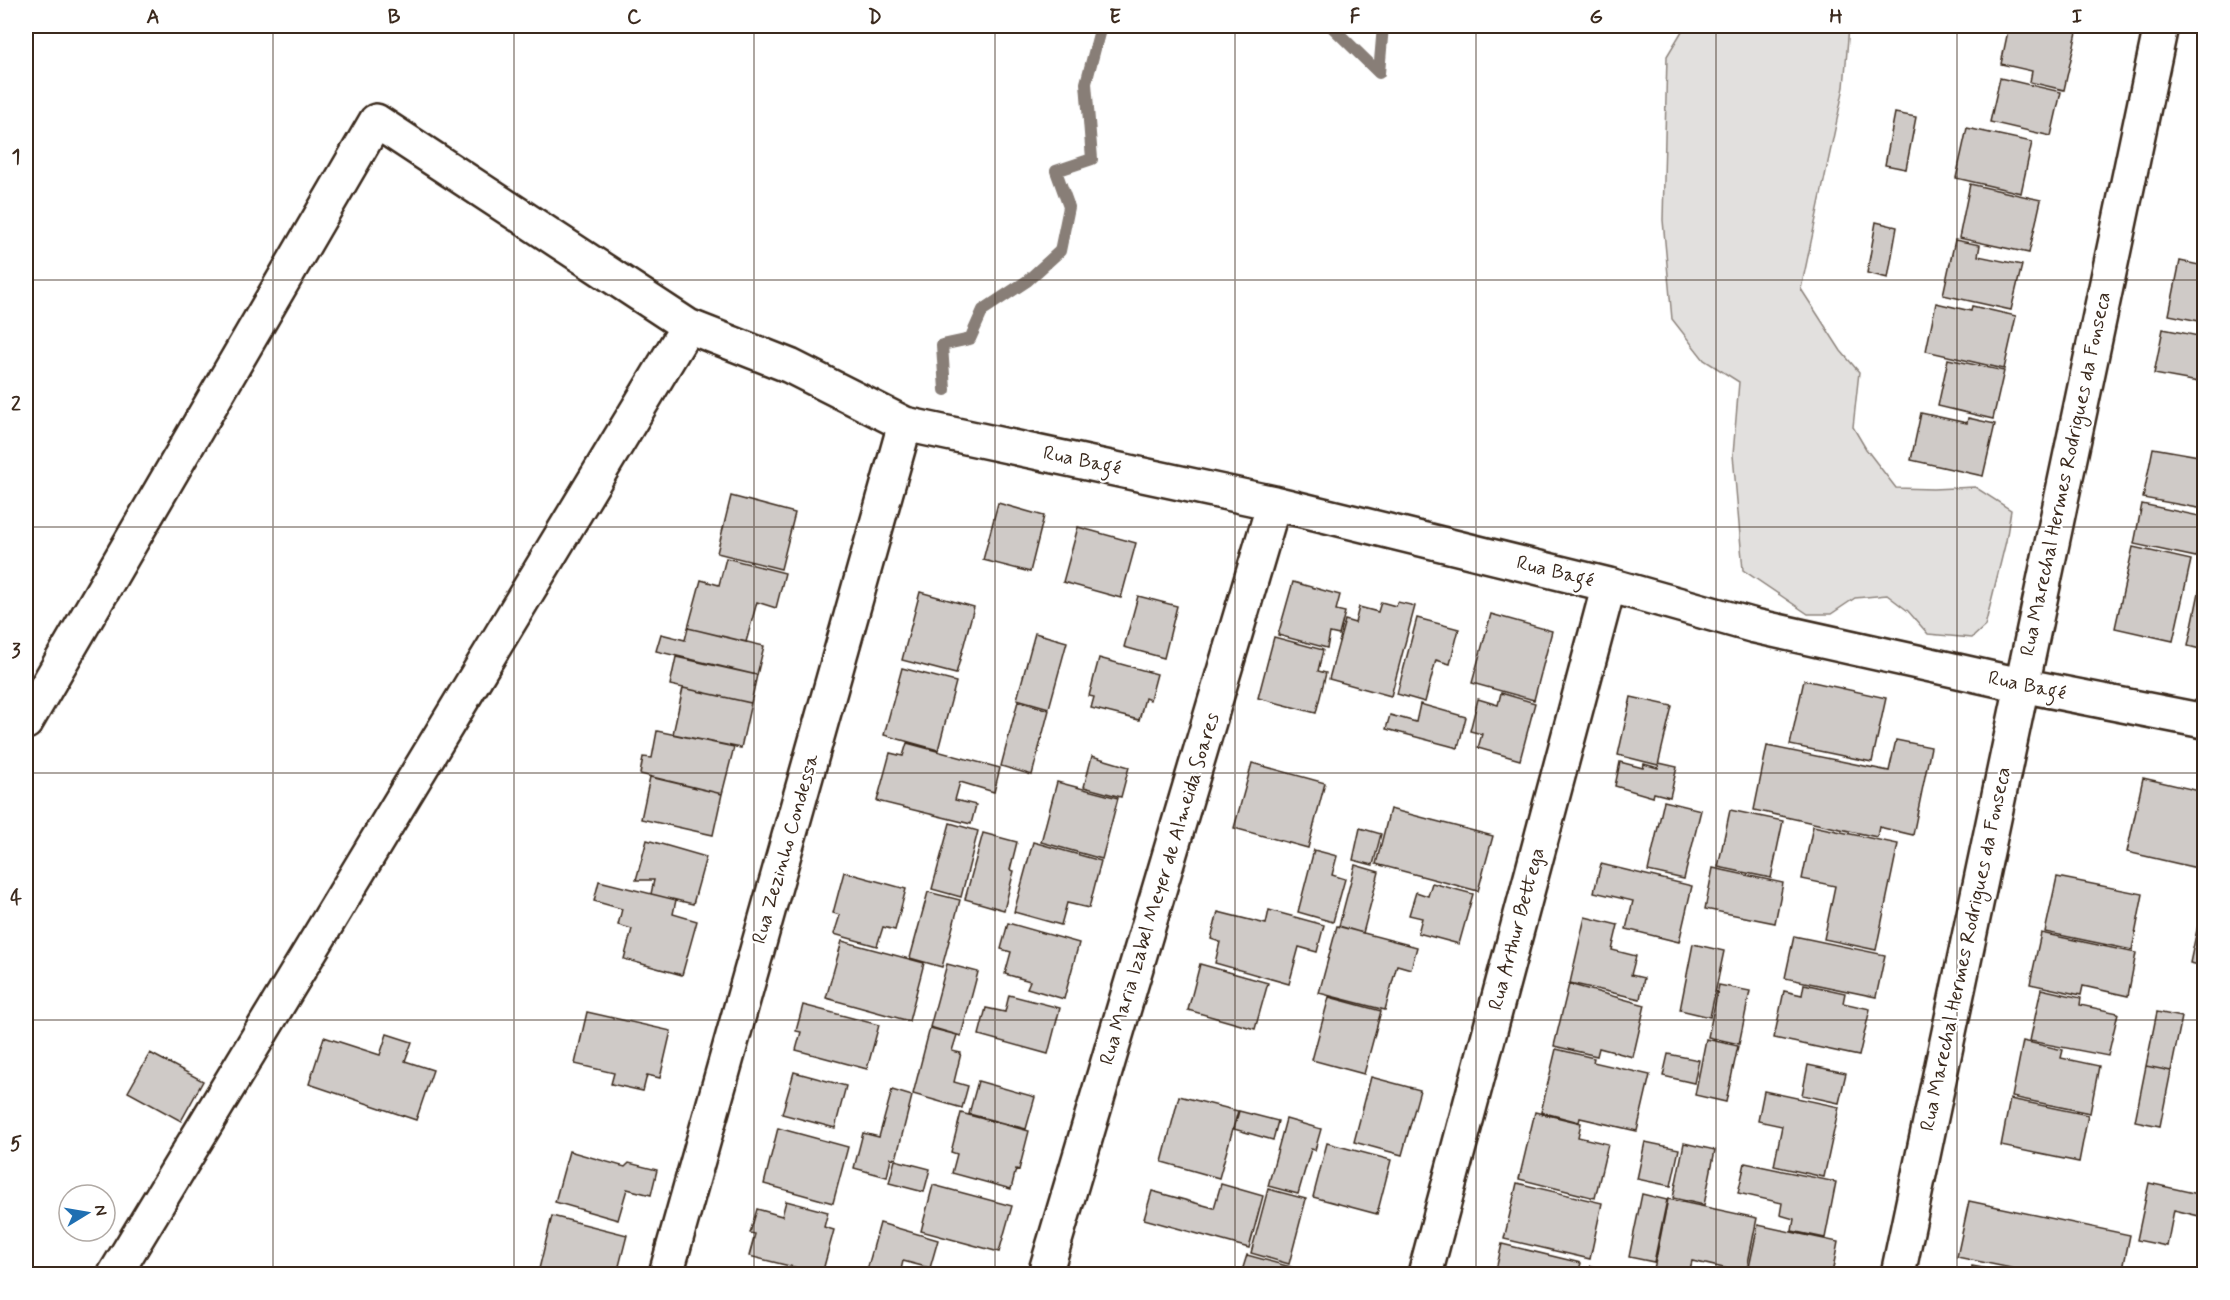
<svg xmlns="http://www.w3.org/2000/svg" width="2230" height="1300" viewBox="0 0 2230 1300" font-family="Mynerve,sans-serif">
  <rect width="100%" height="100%" fill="#fff"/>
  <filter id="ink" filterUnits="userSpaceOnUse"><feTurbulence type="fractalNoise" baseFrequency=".0167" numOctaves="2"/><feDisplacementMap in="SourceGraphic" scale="12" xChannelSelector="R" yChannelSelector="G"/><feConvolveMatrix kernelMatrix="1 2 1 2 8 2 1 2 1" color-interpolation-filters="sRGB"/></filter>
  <g filter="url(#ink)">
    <!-- green -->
    <path fill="#e2e0de" stroke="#8e857e" stroke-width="1.5" d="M1685 26H1849L1844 87 1801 289 1841 351 1859 372 1853 427 1866 449 1896 488 1933 489 1975 487 2011 510 2006 541 1985 626 1972 638 1928 634 1908 611 1887 595 1855 598 1831 614H1808L1743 570 1733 455 1739 382 1704 360 1672 319 1663 220 1667 56Z"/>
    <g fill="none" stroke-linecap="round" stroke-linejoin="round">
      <!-- stream -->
      <path stroke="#887e77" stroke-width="12" d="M1331 26 1379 73 1383 26
        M945 390 942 345 970 339 983 310 1027 281 1060 251 1069 207 1056 171 1092 159 1086 83 1101 26"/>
    </g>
    <!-- building -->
    <path fill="#cfcac7" stroke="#3b2a1e" stroke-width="1.5" d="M2009 26H2048L2077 32 2064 90 2030 82 2032 71 2001 64Z
      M2000 78 2061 92 2051 136 1990 122Z
      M1895 113 1916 117 1906 169 1885 165Z
      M1967 128 2032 142 2021 193 1956 178Z
      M1970 184 2041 200 2029 253 1959 238Z
      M1876 222 1897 227 1888 278 1867 273Z
      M1955 240 1980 245 1978 256 2022 265 2011 310 1943 295Z
      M2180 261 2204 266V322L2169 315Z
      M1936 303 1971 311 1972 306 2016 316 2004 369 1926 351Z
      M2163 329 2204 337V383L2154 374Z
      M1948 359 2004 371 1993 419 1938 406Z
      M1921 413 1967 423 1968 418 1995 424 1983 476 1911 460Z
      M2153 448 2204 457V509L2143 498Z
      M731 496 795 513 781 569 717 553Z
      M998 503 1044 516 1030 572 983 560Z
      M2142 504 2204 517 2196 557 2134 544Z
      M1078 527 1136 543 1121 598 1063 582Z
      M2133 547 2191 560 2173 641 2115 628Z
      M726 558 785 573 776 608 757 602 746 642 688 628 701 580 719 585Z
      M2204 568V650L2188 646Z
      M1293 582 1340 595 1336 610 1345 612 1339 635 1330 633 1327 648 1278 635Z
      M920 592 974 607 956 674 902 660Z
      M1138 596 1177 606 1164 658 1124 647Z
      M1381 602 1396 606 1398 602 1415 606 1391 696 1329 679 1345 620 1355 623 1359 607 1378 612Z
      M1491 614 1552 631 1534 700 1472 683Z
      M1417 618 1459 629 1450 664 1436 660 1425 702 1397 694Z
      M688 628 764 646 757 675 656 651 661 634 685 640Z
      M1035 633 1067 642 1049 708 1017 699Z
      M1274 637 1323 650 1318 671 1326 673 1316 713 1258 698Z
      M676 657 757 675 751 703 670 685Z
      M1099 658 1157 674 1150 700 1145 698 1139 720 1091 708 1094 697 1089 696Z
      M902 668 956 682 938 750 884 735Z
      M1804 680 1886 698 1872 762 1790 745Z
      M683 688 751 703 741 748 673 734Z
      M1501 693 1535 703 1520 760 1478 748 1482 734 1470 731 1478 699 1498 705Z
      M1631 697 1672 706 1658 765 1618 755Z
      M1018 701 1049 710 1032 775 1001 766Z
      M1420 704 1466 717 1458 748 1386 729 1390 715 1416 722Z
      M657 731 734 747 722 794 640 774 643 757 652 758Z
      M1896 740 1931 747 1913 835 1879 827 1877 837 1754 810 1767 746 1889 771Z
      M907 743 1000 768 994 792 960 782 955 800 976 805 971 824 877 801 890 753 903 756Z
      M1092 756 1129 767 1121 797 1084 787Z
      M1620 762 1643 768 1644 764 1658 768 1659 763 1677 767 1670 797 1654 793 1653 797 1615 786Z
      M1252 763 1325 783 1308 848 1234 828Z
      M650 777 722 794 713 835 641 819Z
      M2143 778 2204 792V833L2197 868 2127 852Z
      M1057 782 1118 798 1102 859 1041 842Z
      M1664 801 1701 810 1684 879 1648 871Z
      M1390 809 1493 836 1478 891 1376 864Z
      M1730 810 1783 821 1771 878 1718 867Z
      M950 823 978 831 961 897 932 889Z
      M1813 826 1898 844 1876 950 1824 939 1835 886 1802 879Z
      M1360 828 1381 834 1373 865 1353 860Z
      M983 833 1017 842 1010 870 1014 871 1004 910 965 899Z
      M647 840 706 857 693 904 651 894 654 880H636Z
      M1033 842 1101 861 1089 908 1067 903 1061 925 1014 912Z
      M1314 850 1337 856 1332 875 1345 879 1333 922 1298 912Z
      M1601 864 1692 886 1679 942 1626 929 1633 901 1594 892Z
      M1355 865 1379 872 1363 933 1339 926Z
      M1713 868 1783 883 1775 923 1705 909Z
      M844 872 906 889 895 930 883 927 877 946 834 934 840 915 833 913Z
      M2057 877 2143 894 2132 950 2045 932Z
      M599 881 676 900 673 914 697 921 682 975 624 959 632 929 618 925 622 909 594 901Z
      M1432 883 1473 894 1459 944 1418 933 1422 918 1409 915 1416 892 1428 896Z
      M928 892 960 900 942 967 910 958Z
      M2202 906H2204V966L2190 963Z
      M1269 910 1324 925 1317 952 1299 947 1289 984 1215 963 1220 942 1211 939 1218 912 1266 924Z
      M1585 917 1618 925 1612 950 1636 956 1631 975 1644 978 1640 999 1570 983Z
      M1008 923 1079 943 1064 999 1027 988 1030 981 1005 974 1011 952 1001 949Z
      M1337 926 1417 947 1411 969 1397 965 1385 1010 1319 993Z
      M2041 933 2136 953 2128 996 2083 986 2081 995 2030 984Z
      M1794 936 1885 955 1876 997 1785 978Z
      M842 941 924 963 909 1021 826 998Z
      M1693 944 1724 951 1710 1017 1680 1010Z
      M947 964 978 972 961 1036 930 1027Z
      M1200 964 1268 983 1255 1029 1188 1010Z
      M1569 984 1645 1005 1633 1057 1599 1048 1597 1056 1554 1046Z
      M1804 984 1845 993 1843 1003 1870 1009 1859 1056 1774 1038 1784 991 1802 995Z
      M1719 985 1750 991 1739 1044 1708 1037Z
      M2041 989 2081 998 2080 1005 2118 1013 2108 1056 2030 1041Z
      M1009 995 1060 1008 1048 1054 979 1035 986 1008 1005 1012Z
      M1329 997 1381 1011 1364 1074 1312 1060Z
      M803 1005 879 1025 867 1069 796 1050 801 1032 796 1031Z
      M587 1012 671 1031 660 1078 647 1075 643 1091 611 1084 614 1073 575 1064Z
      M2157 1012 2182 1017 2171 1071 2146 1066Z
      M930 1028 957 1035 952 1051 961 1053 954 1082 968 1086 962 1108 913 1094Z
      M387 1034 412 1042 405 1061 433 1070 416 1120 309 1084 324 1037 380 1055Z
      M1706 1039 1738 1046 1726 1102 1695 1095Z
      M2023 1041 2063 1050 2061 1058 2099 1066 2090 1113 2012 1097Z
      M1556 1049 1594 1058 1593 1062 1650 1075 1637 1131 1580 1118 1579 1122 1541 1112Z
      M150 1053 203 1081 181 1121 128 1092Z
      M1668 1054 1699 1060 1694 1083 1663 1076Z
      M1808 1065 1846 1073 1839 1103 1802 1095Z
      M2146 1066 2171 1071 2160 1126 2135 1121Z
      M794 1072 846 1086 835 1128 782 1114Z
      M1371 1077 1420 1090 1402 1155 1354 1142Z
      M978 1081 1035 1097 1026 1129 969 1114Z
      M892 1090 912 1096 896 1159 891 1158 887 1177 854 1168 863 1133 879 1137Z
      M1764 1091 1839 1107 1824 1177 1774 1166 1782 1126 1758 1121Z
      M1179 1096 1238 1111 1219 1178 1162 1162Z
      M2010 1099 2088 1115 2079 1162 2001 1146Z
      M1239 1111 1278 1121 1273 1140 1234 1129Z
      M1535 1112 1581 1123 1578 1137 1608 1144 1595 1198 1519 1179Z
      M961 1113 1029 1131 1019 1170 1016 1169 1011 1189 952 1173 957 1154 951 1152Z
      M1286 1119 1321 1129 1315 1150 1311 1149 1298 1194 1268 1186Z
      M778 1128 848 1147 833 1203 764 1184Z
      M1645 1142 1679 1149 1671 1186 1637 1179Z
      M1327 1143 1391 1160 1377 1214 1313 1197Z
      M1684 1143 1715 1150 1704 1205 1673 1198Z
      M569 1151 625 1167 629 1163 657 1170 651 1195 627 1189 618 1220 555 1202Z
      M895 1160 930 1169 924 1192 889 1183Z
      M1745 1163 1836 1182 1825 1238 1792 1231 1794 1219 1780 1215 1782 1203 1738 1193Z
      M1517 1183 1602 1203 1590 1259 1504 1239Z
      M2149 1183 2203 1195 2199 1216 2174 1210 2167 1246 2137 1240Z
      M1221 1184 1263 1196 1249 1248 1144 1219 1152 1191 1214 1208Z
      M933 1185 1012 1206 999 1252 921 1231Z
      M1268 1189 1306 1199 1289 1264 1251 1253Z
      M1642 1194 1667 1200 1654 1262 1629 1257Z
      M1668 1199 1757 1218 1746 1273 1692 1261 1689 1274H1653Z
      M786 1201 828 1212 824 1227 834 1230 822 1274 749 1256 755 1234 750 1233 757 1209 782 1216Z
      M1969 1201 2130 1235 2122 1274H2040L1957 1257Z
      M552 1216 627 1235 617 1274H560L539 1269Z
      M880 1223 938 1240 930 1268 903 1261 900 1274H866Z
      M1758 1225 1838 1242 1832 1274H1760L1748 1272Z
      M1502 1244 1581 1263 1578 1274H1495Z
      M1247 1255 1316 1274H1241Z
      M1591 1266 1631 1274H1589Z
      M1972 1266 2015 1274H1971Z"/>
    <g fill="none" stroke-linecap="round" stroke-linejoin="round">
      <!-- minor casing -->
      <g stroke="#3b2a1e" stroke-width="38">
        <path id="minor" d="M688 326 790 366 905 424 1274 503 1609 585 1755 626 2021 685 2204 721
          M26 722 376 121 688 326 115 1274
          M666 1274 905 424
          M1045 1274 1274 503
          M1425 1274 1609 585
          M1898 1274 2161 26"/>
      </g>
      <!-- minor -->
      <use href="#minor" stroke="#fff" stroke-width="33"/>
    </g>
  </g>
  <!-- grid -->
  <path fill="none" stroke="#3b2a1e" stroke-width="1.5" stroke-opacity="0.55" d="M273 26V1274M514 26V1274M754 26V1274M995 26V1274M1235 26V1274M1476 26V1274M1716 26V1274M1957 26V1274M26 280H2204M26 527H2204M26 773H2204M26 1020H2204"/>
  <g text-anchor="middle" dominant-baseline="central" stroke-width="4.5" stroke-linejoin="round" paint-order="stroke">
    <!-- street labels -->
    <g font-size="20" fill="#3b2a1e" stroke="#fff">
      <text transform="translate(1082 461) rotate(12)">Rua Bagé</text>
      <text transform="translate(2066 474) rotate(-78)">Rua Marechal Hermes Rodrigues da Fonseca</text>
      <text transform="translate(1555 572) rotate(14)">Rua Bagé</text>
      <text transform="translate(2027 686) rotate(12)">Rua Bagé</text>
      <text transform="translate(786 849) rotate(-74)">Rua Zezinho Condessa</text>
      <text transform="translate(1160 889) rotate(-73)">Rua Maria Izabel Meyer de Almeida Soares</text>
      <text transform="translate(1517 929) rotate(-75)">Rua Arthur Bettega</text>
      <text transform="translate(1966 949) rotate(-78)">Rua Marechal Hermes Rodrigues da Fonseca</text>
    </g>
  </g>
  <!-- margin -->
  <rect width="2230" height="1300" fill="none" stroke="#fff" stroke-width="66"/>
  <!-- north arrow -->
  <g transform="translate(87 1213) rotate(79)"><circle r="28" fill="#ffffff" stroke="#b1aaa5" stroke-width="1.5"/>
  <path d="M0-4.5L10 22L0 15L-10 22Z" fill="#1f6fb2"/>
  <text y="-9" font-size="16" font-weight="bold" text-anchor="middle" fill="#3b2a1e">N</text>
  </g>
  <rect x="33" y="33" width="2164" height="1234" fill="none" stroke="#3b2a1e" stroke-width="2"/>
  <g font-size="20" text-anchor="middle" font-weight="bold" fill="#3b2a1e">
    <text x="153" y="23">A</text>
    <text x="394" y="23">B</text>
    <text x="634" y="23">C</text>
    <text x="875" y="23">D</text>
    <text x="1115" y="23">E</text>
    <text x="1355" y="23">F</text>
    <text x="1596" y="23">G</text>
    <text x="1836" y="23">H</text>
    <text x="2077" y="23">I</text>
    <text x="16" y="163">1</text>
    <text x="16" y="410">2</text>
    <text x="16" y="657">3</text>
    <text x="16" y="904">4</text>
    <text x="16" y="1150">5</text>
  </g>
</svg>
